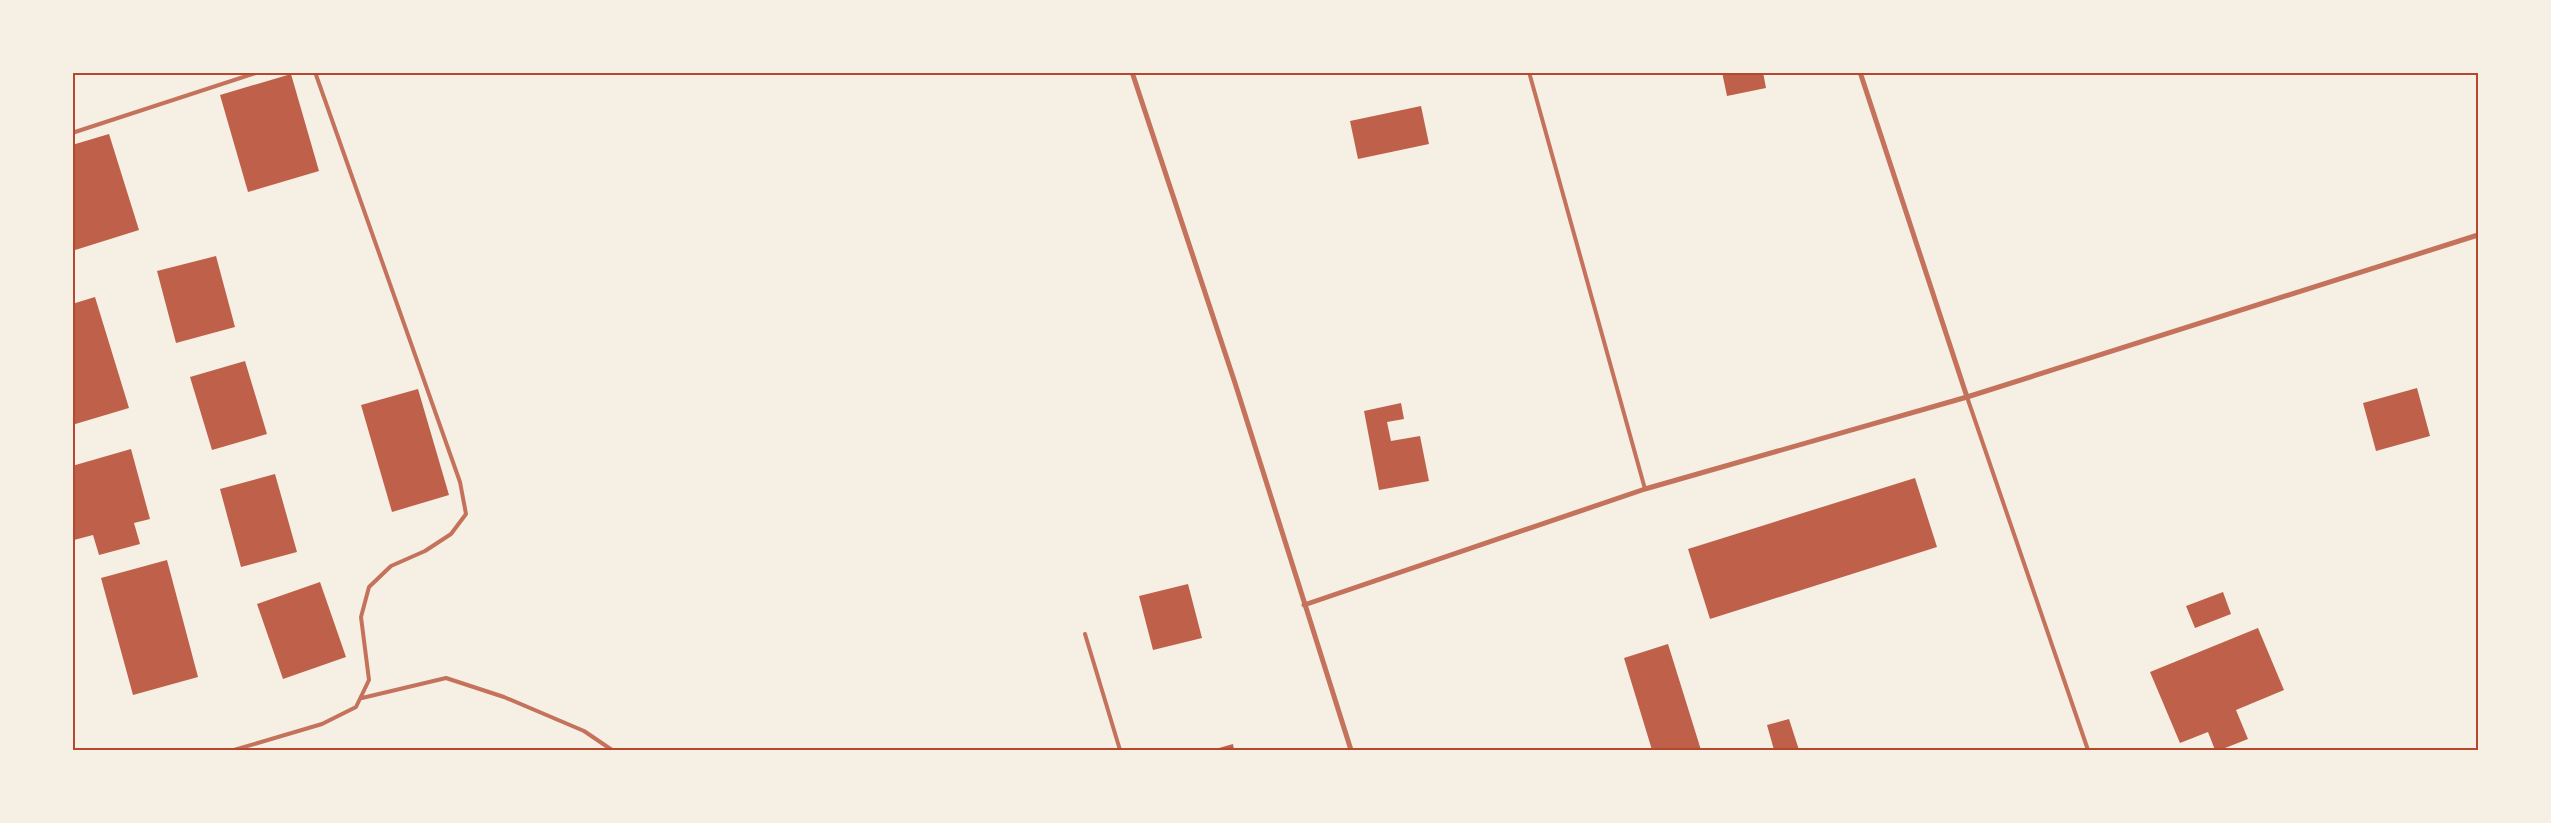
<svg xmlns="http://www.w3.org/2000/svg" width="2551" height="823" viewBox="0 0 2551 823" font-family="'PT Sans Narrow',sans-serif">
  <rect width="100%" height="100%" fill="#f6efe4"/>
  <!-- building -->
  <path fill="#bf614a" d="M1722 72H1763L1766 88 1727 96Z
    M291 74 319 171 248 192 220 95Z
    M1421 106 1429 144 1358 159 1350 121Z
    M109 134 139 230 72 251V145Z
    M216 256 235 327 176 343 157 271Z
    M95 297 129 408 72 425V304Z
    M245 361 267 434 212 450 190 377Z
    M2417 388 2430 436 2376 451 2363 403Z
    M418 389 449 495 392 512 361 405Z
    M1401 403 1404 419 1387 422 1391 441 1420 436 1429 481 1379 490 1364 411Z
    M131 449 150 519 134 523 140 544 99 555 93 535 74 540 72 466Z
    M275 474 297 552 241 567 220 489Z
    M1915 478 1937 547 1710 619 1688 549Z
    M167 560 198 677 133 695 101 578Z
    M320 582 346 657 283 679 257 604Z
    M1188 584 1202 638 1153 650 1139 596Z
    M2223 592 2231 614 2195 628 2186 606Z
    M2258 628 2284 690 2236 710 2248 739 2220 750H2215L2208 732 2180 743 2150 672Z
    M1668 644 1701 750H1652L1624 658Z
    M1789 719 1799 750H1774L1767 725Z
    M1233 744 1234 750H1212Z"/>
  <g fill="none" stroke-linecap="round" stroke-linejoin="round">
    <!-- service -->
    <path stroke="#c5725c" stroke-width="4" d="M1529 72 1645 489
      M72 133 259 72
      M1967 397 2088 750
      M1085 634 1120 750
      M362 698 446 678 504 697 584 731 612 750
      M234 750 322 724 356 707 369 680 361 617 369 587 391 566 425 551 451 534 466 514 460 482 315 72"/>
    <!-- minor -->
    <path stroke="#c5725c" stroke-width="5" d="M1132 72 1235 383 1351 750
      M1860 72 1967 397
      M1304 605 1645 489 1967 397 2478 235"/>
  </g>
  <!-- border -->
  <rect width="2551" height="823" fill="none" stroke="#f6efe4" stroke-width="148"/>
  <rect x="74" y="74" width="2403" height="675" fill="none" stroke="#b5482f" stroke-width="2"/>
</svg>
